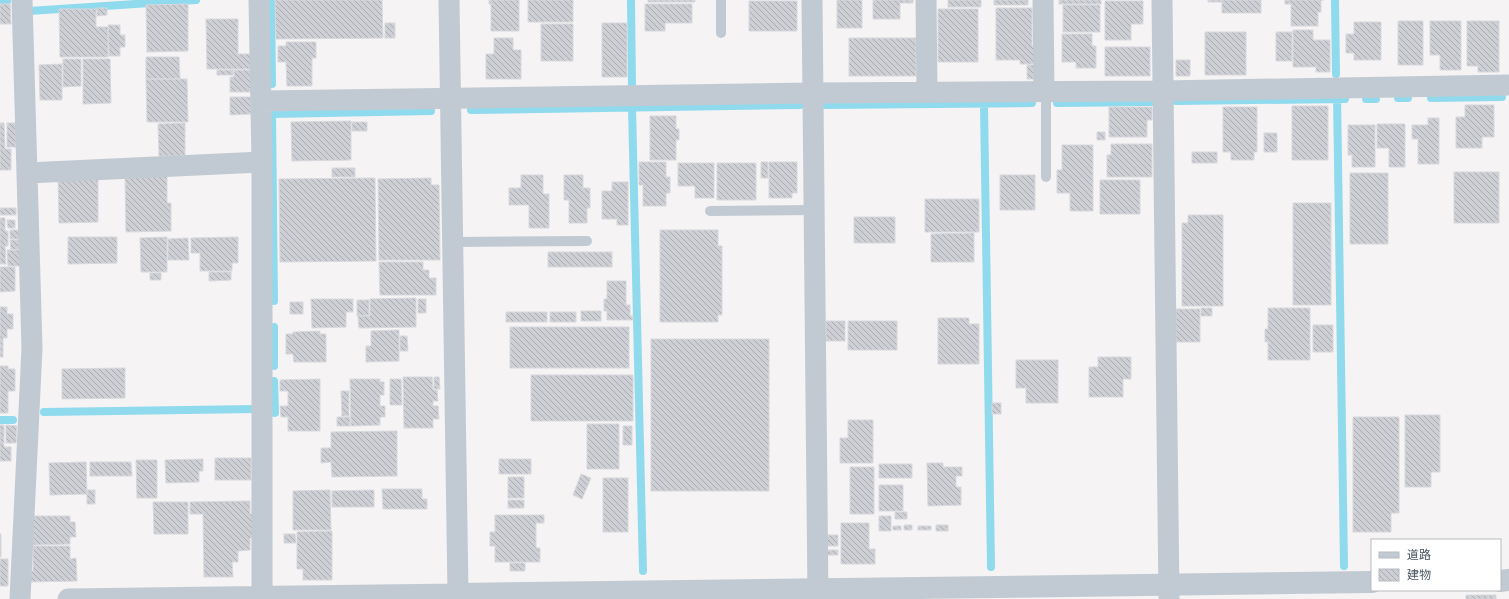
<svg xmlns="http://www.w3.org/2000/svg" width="1509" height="599" viewBox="0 0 1509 599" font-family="Jost,'Noto Sans JP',sans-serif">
  <defs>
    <pattern id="building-back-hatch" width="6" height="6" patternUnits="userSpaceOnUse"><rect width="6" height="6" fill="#cdcfd5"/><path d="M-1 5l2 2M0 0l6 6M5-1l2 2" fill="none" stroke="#a8abb0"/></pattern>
  </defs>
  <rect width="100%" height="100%" fill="#f5f3f3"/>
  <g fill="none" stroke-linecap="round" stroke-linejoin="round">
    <!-- stream -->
    <path stroke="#90daee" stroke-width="8" d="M271 0 272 84
      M631 0 632 86
      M1335 0 1336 74
      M0 1H7
      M29 11 196 0
      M1337 94 1344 566
      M1398 98H1408
      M1431 98 1502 97
      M1366 99H1376
      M1176 101 1345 99
      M1057 103 1151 102
      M984 104 991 567
      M824 105 1032 103
      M632 108 643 571
      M471 110 800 105
      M274 301 272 114 431 111
      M274 327V366
      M274 381 275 413
      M44 412 256 409
      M0 420H13"/>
  </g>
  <!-- building -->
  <path fill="url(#building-back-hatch)" stroke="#d7d9de" d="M275 0H382L383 38 276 39Z
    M489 0H519V31H491V4H489Z
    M528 0H573V22H528Z
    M648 0H695V2H648Z
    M837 0H862V28H837Z
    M873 0H913V3H900V19H873Z
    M948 0H981V7H948Z
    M994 0H1028V5H994Z
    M1059 0H1101V4H1059Z
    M1208 0H1261V13H1222V2H1208Z
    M1285 0H1324H1321V12H1318V26H1291V4H1285Z
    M749 1H797V31H749Z
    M1105 1H1143V24H1131V40H1105Z
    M0 4H10L11 24H0Z
    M188 4V51L147 52 146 5Z
    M645 4H692V23H665V31H645Z
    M1063 5H1100V32H1063Z
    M97 8H107V15L97 16Z
    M996 8H1032V46H1036V64H1020V60H996Z
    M59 9H96V27H108V57H60Z
    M938 9H978V62H938Z
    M206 19H238V54H251V69H207Z
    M1398 21H1423V65H1398Z
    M1430 21H1461V70H1440V55H1430Z
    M1467 21H1499V72H1478V66H1467Z
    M1354 22H1381V60H1354V53H1346V34H1354Z
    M385 23H395V38H385Z
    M602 23H627V77H602Z
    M541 24H573V61H541Z
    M108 25H120V35H125V47H120V56H109Z
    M1293 30H1313V40H1330V72H1316V67H1293Z
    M1205 32H1246V75H1205Z
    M1276 32H1292V61H1276Z
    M1062 34H1092V46H1096V68H1076V62H1062Z
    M494 38H513V50H521V79H486V54H494Z
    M849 38H916V76H849Z
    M286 42H316V58H312V86H287L286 62H278V46H286Z
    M1105 47H1150V76H1105Z
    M146 57H179L180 79H146Z
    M63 59H81V86L63 87Z
    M83 59H110L111 103 83 104Z
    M1176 60H1190V76H1176Z
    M62 64V100H40L39 65Z
    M1027 65H1037V79H1027Z
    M217 70H233V75H217Z
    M234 70H250L251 92H230V77H234Z
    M146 79H187L188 122H147Z
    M230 97H251V114L230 115Z
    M1465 105H1494V137H1482V148H1456V117H1465Z
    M1292 106H1328V160H1292Z
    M1109 107H1152V120H1147V137H1109Z
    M1223 107H1257V152H1254V160H1231V152H1223Z
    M650 116H676V129H679V140H676V160H650Z
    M1428 118H1439V164H1418V139H1412V125H1428Z
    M351 121V160L292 161 291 122Z
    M352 122H367V131H352Z
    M0 123H4L5 149H11V170H0Z
    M7 123H16V147H7Z
    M185 123V156H159L158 124Z
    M1377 124H1405V167H1389V148H1377Z
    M1348 125H1375V167H1352V155H1348Z
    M1097 132H1105V140H1097Z
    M1264 133H1277V152H1264Z
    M1111 144H1152V177H1107V155H1111Z
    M1062 145H1093V211H1070V193H1057V170H1062Z
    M1192 152H1217V163H1192Z
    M639 162H666V177H670V193H666V206H643V185H639Z
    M761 162H768V178H761Z
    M769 162H797V193H792V198H769Z
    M678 163H714V198H695V186H678Z
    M717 163H756V200H717Z
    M332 168H355V177H332Z
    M1454 172H1499V223H1454Z
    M1350 173H1388V244H1350Z
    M521 175H543V194H549V228H529V205H509V188H521Z
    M564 175H583V188H590V208H587V223H569V200H564Z
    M1000 175H1035V210H1000Z
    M125 176H167V203H171V231L126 232Z
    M98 177V222L59 223 58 178Z
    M375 178 376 261 280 262 279 179Z
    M431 178V185H439L440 260H379L378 179Z
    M1100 180H1140V214H1100Z
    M612 182H628V225H617V219H602V191H612Z
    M925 199H979V232H925Z
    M1293 203H1331V305H1293Z
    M0 208H16V215H0Z
    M1188 215H1223V306H1182V223H1188Z
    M854 217H895V243H854Z
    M0 218H5V231H8V246H5L6 264H0Z
    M7 220H15V228H8Z
    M10 230H22V239H10Z
    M660 230H718V246H722V315H718V322H660Z
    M974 233V262H931V234Z
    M68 237H117V263L68 264Z
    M167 237V272H141L140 238Z
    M238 237V263H232V271H200V253H191V238Z
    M188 238 189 260H168V239Z
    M10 240H19V249L11 250Z
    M7 250H23V266H8Z
    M548 252H612V267H548Z
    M379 262H423V270H429V278H436V295H380Z
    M0 267H15V291L0 292Z
    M209 272H231V280L209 281Z
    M150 273H161V280H150Z
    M607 281H626V305H630V316H633V320H607V311H604V299H607Z
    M416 298V327L359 328 358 316H370V299Z
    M311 299H353V312H346V327L312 328Z
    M418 299H426V313H418Z
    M357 300H369V315L357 316Z
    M290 302H303V314H290Z
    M0 307H7V314H13V329H7V338H3V357H0Z
    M1201 308H1212V316H1201Z
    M1268 308H1310V360H1268V342H1265V329H1268Z
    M1176 309H1200V342H1176Z
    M581 311H601V321H581Z
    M506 312H547V322H506Z
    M550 312H576V322H550Z
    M938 318H969V324H979V364H938Z
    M826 321H845V341H826Z
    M848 321H897V350H848Z
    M1313 325H1333V352H1313Z
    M510 327H629V368H510Z
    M399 330V361L366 362V346H371V331Z
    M320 331V334H326V362H294L293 354H286V334H293V332Z
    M400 336H407L408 351H400Z
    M651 339H769V491H651Z
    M1098 357H1131V379H1123V397H1089V367H1098Z
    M1016 360H1058V403H1026V388H1016Z
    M0 366H8V369H15V391H8V413H0Z
    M125 368V398L62 399V369Z
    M531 375H633V421H531Z
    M403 377H432L433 390H437L438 401H433V406H438L439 419H433V428H404Z
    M434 377H439L440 389H434Z
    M320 379V431H288V417H281L280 406H288V391H280V380Z
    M350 379H380V382H384V395H380V406H385V417H380V425L351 426Z
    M390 379H401L402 405H390Z
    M341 391H349V416H342Z
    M992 403H1001V414H992Z
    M1405 415H1440V472H1431V487H1405Z
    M337 417H350V426H337Z
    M1353 417H1399V513H1391V532H1353Z
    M848 420H873V463H840V438H848Z
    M587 424H619V469H587Z
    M0 425H4V447H11V461H0Z
    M6 425 17 426 16 443H6Z
    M623 426H632V445H623Z
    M397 431V476L332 477 331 462 321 463V448H331V432Z
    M215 458H251V480H215Z
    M203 459V471H199V482L166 483 165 460Z
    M499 459H531V474H499Z
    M136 460H157V498H137Z
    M86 462 87 494 50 495 49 463Z
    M90 462H131L132 476H90Z
    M927 463H943V467H962V476H956V487H961V505L928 506Z
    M879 464H912V478H879Z
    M850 467H874V514H850Z
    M581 474 591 478 582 499 573 495Z
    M508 477H524V498H508Z
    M603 478H628V532H603Z
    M879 485H903V511H879Z
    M382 489H422V499H427V509H383Z
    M87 490H95V504H87Z
    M330 490 331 530H293V491Z
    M374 490V507H332V491Z
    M508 500H524V508H508Z
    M250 501V514H255V538H250V550L238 551V562H232L233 577H204L203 514H190V502Z
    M153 502H188V534H154Z
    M895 512H907V519H895Z
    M495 515H544V523H536V548H540V562H495V546H490V532H495Z
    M33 516H70V522H75L76 537H70V544L33 545Z
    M879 516H891V531H879Z
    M841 523H869V549H875V564H841Z
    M904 525H912V530H904Z
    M936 525H948V531H936Z
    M893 526H901V530H893Z
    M918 526H931V530H918Z
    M332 531V580H303V569H297V532Z
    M0 534H1V557H0Z
    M284 534H295L296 543H284Z
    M826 535H838V546H826Z
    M33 546H70V559L76 558 77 581 28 582V571H33Z
    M826 550H838V555H826Z
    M0 559H8V586H0Z
    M510 563H525V571H510Z
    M1466 595H1496V599H1466Z"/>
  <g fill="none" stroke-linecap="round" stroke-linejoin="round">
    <!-- service -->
    <path stroke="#c1cad2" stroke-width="10" d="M721 0V33
      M1046 91V177
      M710 211 814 210
      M453 242 587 241"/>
    <!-- minor -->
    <path stroke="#c1cad2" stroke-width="21" d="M259 0 262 162V599
      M812 0 818 599
      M926 0 927 92
      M1043 0 1044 91
      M1162 0 1169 599
      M261 101 812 93 1163 91 1509 85
      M27 173 262 162
      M20 599 32 348 22 0
      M68 599 458 594 449 0"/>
    <!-- tertiary -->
    <path stroke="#c1cad2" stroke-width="22" d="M1500 581 1509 580
      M458 599V594L1372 582"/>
  </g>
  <!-- legend -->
  <rect x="1371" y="539" width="130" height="52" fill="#ffffff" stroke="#b7bbc0"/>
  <rect x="1379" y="552" width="20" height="6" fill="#c1cad2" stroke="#b7bbc0"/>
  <text x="1407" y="559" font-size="12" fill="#4a5661">道路</text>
  <rect x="1379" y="569" width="20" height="12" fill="url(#building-back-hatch)" stroke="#b7bbc0"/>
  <text x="1407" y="579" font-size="12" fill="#4a5661">建物</text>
</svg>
